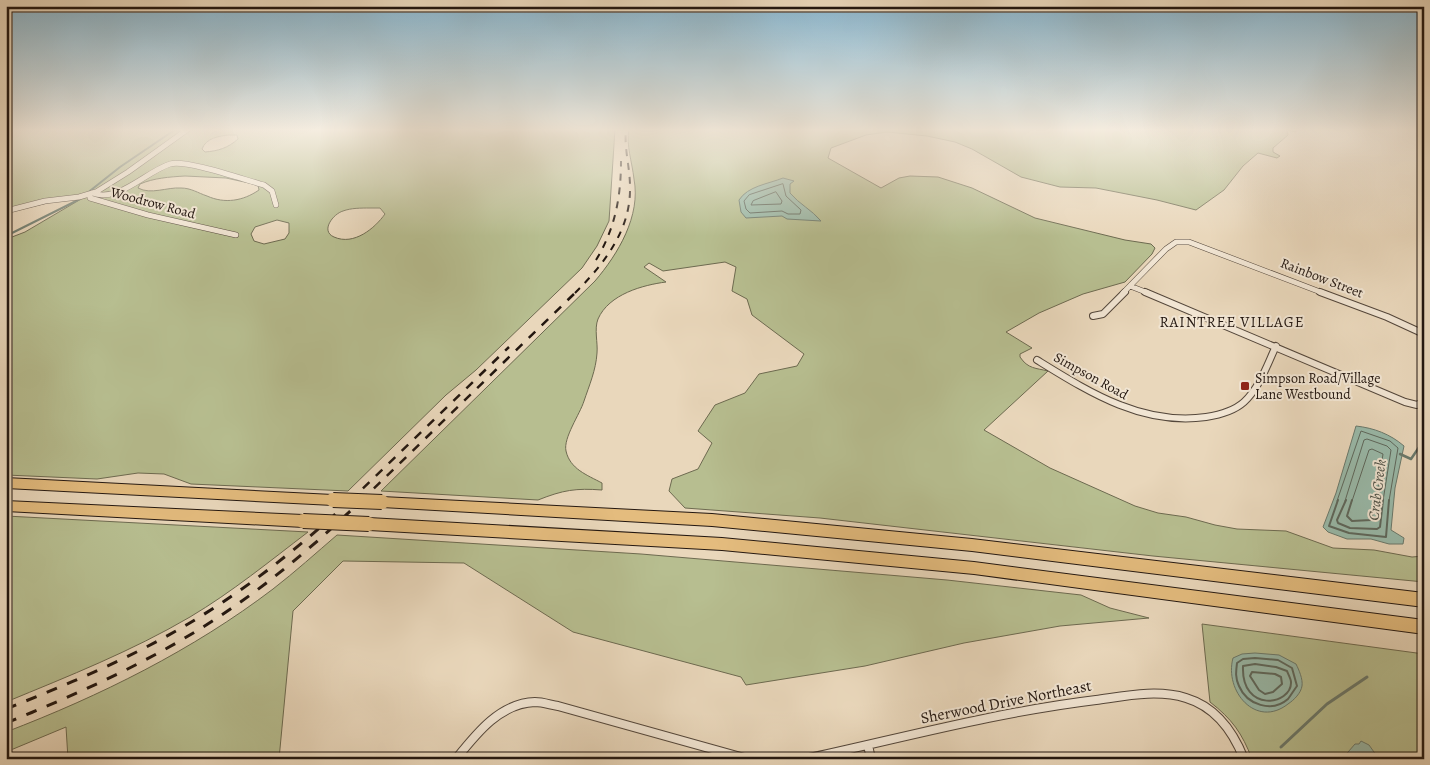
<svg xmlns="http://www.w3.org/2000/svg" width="1430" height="765" viewBox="0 0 1430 765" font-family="Alegreya,serif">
  <rect width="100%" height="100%" fill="#e9d7bb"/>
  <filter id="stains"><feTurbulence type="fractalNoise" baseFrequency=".004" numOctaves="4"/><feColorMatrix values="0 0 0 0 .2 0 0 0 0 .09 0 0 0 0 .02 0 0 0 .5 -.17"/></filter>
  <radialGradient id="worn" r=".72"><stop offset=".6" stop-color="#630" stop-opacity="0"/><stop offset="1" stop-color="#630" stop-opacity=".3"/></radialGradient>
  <!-- green -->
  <path fill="#b7be90" stroke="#6d6a50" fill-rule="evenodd" d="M6 129H615L609 221 597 246 582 268 476 370 446 395 348 491 191 484 164 474 138 473 97 479 6 475V242L12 237 25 232 81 199 55 201 6 213ZM229 135H237L238 139C228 148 218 151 205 152L202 149C206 138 219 136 229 135ZM185 176 226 178 258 185 259 190C243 201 225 204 207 196 198 193 191 188 181 188 167 187 151 195 138 188L140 184C154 178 169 177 185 176ZM370 208H380L385 214C375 228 354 246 334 237 320 231 333 214 343 211 351 208 361 208 370 208ZM277 220 289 223V233L285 239 264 244 254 241 251 234 255 227Z
    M629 129H1296V132L1287 130 1288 135 1273 148V152L1280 156 1277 158 1258 153 1243 166 1224 190 1196 210 1157 200 1096 188 1060 187 1021 177 972 149 955 142 927 136 887 132 866 135 831 148 828 158 881 188 899 178 910 176 938 177 972 188 1035 218 1125 240 1151 244 1155 248 1152 254 1125 282 1083 294 1039 313 1006 332 1032 348 1020 354V357C1028 369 1036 368 1048 371L984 430 1050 468 1135 506 1158 513 1186 517 1215 525 1237 529 1286 531 1333 548 1374 550 1412 557 1424 556V582L1153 556 820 518 685 508 669 491 672 479 698 469 712 443 698 431 715 405 745 393 759 374 797 366 804 354 752 315 747 299 732 291 736 267 725 262 663 271 649 263 644 267 666 282C643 285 609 294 598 319 594 329 598 343 597 353 596 370 589 386 584 401 580 414 563 438 566 451 570 469 587 475 602 483V490C576 488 563 490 538 500L381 491 595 281C618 254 641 216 634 179 632 161 626 146 629 129Z
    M6 516 308 532C270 561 232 592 190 617 132 651 69 676 6 702Z
    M337 535 641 554 947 580 1081 595 1110 608 1149 618 1060 626 964 643 865 666 746 685 741 677 573 632 464 563 343 561 293 611 279 759H68L66 727 6 752V732C100 696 193 650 273 589 295 572 316 553 337 535Z
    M1202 624 1424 654V759H1252C1242 733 1232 719 1210 702Z"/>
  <!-- water -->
  <path fill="#99baaa" stroke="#6a796c" d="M783 178 794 181 790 184V193C799 204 812 210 821 221L787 219 782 216 746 218 741 212 739 200C748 186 768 184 783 178Z
    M1356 426C1374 428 1390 434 1404 446L1395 488 1391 530 1404 538 1403 544H1389L1371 539H1347L1328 532 1323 527 1336 493Z
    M1255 653 1279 655 1296 664C1299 670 1303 679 1302 686 1301 693 1294 700 1288 704 1256 729 1224 691 1233 658L1242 654Z
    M1361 741 1369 745 1379 759H1342L1355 744H1359Z"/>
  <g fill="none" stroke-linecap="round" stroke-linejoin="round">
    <!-- shore-far1 -->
    <path stroke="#5e685d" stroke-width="1" d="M783 184 786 196 801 210 800 214H788L782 211 750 213 746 209 744 201 749 195Z
      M776 192 782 201 781 204 751 205 753 201Z
      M1337 501 1361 431 1390 441 1398 448 1389 501
      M1345 501 1364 440 1367 439 1387 446 1391 450 1383 501
      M1352 501 1369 450 1372 449 1383 454 1376 501"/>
    <!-- shore -->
    <path stroke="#5e685d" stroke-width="2" d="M1338 500 1329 526 1349 533 1386 537 1389 500
      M1346 500 1337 520 1338 523 1350 528 1377 529 1380 527 1383 500
      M1352 500 1347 516 1352 521 1371 520 1376 500
      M1255 658 1278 660 1292 668 1297 686C1294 690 1291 695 1288 699 1272 713 1247 705 1239 686 1235 678 1236 671 1237 663L1243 659Z
      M1255 664 1276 667 1287 671C1288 674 1291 679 1291 682 1292 705 1241 714 1243 666Z
      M1252 672 1275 674 1281 677 1282 684 1273 692 1265 694 1259 690 1250 676Z"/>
    <!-- stream-far2 -->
    <path stroke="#6a796c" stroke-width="2" d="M86 194 120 167 176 129
      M6 236 80 199"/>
    <!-- stream-far1 -->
    <path stroke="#6a796c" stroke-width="2.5" d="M1400 454 1411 459 1424 440"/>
    <!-- stream -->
    <path stroke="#6a796c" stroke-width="3" d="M1281 747 1327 704 1367 677"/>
    <!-- street-far2 casing -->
    <g stroke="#54473b" stroke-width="6">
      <path id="street-far2" d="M92 193C119 203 145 172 170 164 185 159 245 180 264 185L272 191 276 205
        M90 198 148 215 236 235
        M6 211 45 201 79 197 96 192 128 172 188 129
        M1130 286 1148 293
        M1123 293 1166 249 1176 242H1189L1323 293"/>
    </g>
    <!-- street-far1 casing -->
    <g stroke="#54473b" stroke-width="8">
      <path id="street-far1" d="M1145 292 1405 402 1417 405 1424 401
        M1320 292 1387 317 1424 334
        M1093 316 1103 314 1125 292
        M1037 360C1089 392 1142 426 1206 417 1219 415 1234 411 1244 402 1260 387 1267 365 1276 346"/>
    </g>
    <!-- street casing -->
    <g stroke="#54473b" stroke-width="10">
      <path id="street" d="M868 745 871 759
        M456 759C476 734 500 703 535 702 543 702 551 705 558 706L748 759
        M805 759C902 738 997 712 1096 700 1125 696 1157 689 1186 698 1216 707 1233 731 1244 759"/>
    </g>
    <!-- highway casing -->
    <g stroke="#231710" stroke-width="2">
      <path id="highway" d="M6 478 333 495 338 496 339 500 338 504 333 505 6 488Z
        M382 497 712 514 972 539 1424 593V607L972 551 712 526 382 507 377 506 376 502 377 498Z
        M6 501 303 515 308 517 310 521 308 525 303 527 6 511Z
        M369 518 722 538 974 562 1424 620V634L974 574 722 550 369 530 364 528 362 524 364 520Z"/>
    </g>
    <!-- street-far2 -->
    <use href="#street-far2" stroke="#f1e5d3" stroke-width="5"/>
    <!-- street-far1 -->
    <use href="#street-far1" stroke="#f1e5d3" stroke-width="6"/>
    <!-- street -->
    <use href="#street" stroke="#f1e5d3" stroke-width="8"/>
    <!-- highway -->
    <use href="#highway" fill="#e4bc7e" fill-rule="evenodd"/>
    <!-- rail-far2 -->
    <path stroke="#231710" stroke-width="2" stroke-dasharray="7 7" stroke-linecap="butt" d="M596 260C615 229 621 197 621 161
      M575 293C604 264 631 230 630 187 630 167 624 149 626 129"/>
    <!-- rail-far1 -->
    <path stroke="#231710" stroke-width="2.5" stroke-dasharray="9 9" stroke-linecap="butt" d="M350 501 509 347
      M361 501 576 292"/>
    <!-- rail -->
    <path stroke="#231710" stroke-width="3" stroke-dasharray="11 11" stroke-linecap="butt" d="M6 709C68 684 131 658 188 624 247 589 301 546 351 500
      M6 723C78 694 149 662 214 620 268 585 316 544 362 500"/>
    <!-- highway-bridge-far1 casing -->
    <g stroke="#231710" stroke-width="13" stroke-linecap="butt">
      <path id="highway-bridge-far1" d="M333 500 359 501"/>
    </g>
    <!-- highway-bridge casing -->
    <g stroke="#231710" stroke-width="16" stroke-linecap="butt">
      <path id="highway-bridge" d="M333 500 382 502
        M303 521 369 524"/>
    </g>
    <!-- highway-bridge-far1 -->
    <use href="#highway-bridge-far1" stroke="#e4bc7e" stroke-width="11"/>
    <!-- highway-bridge -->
    <use href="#highway-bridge" stroke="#e4bc7e" stroke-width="14"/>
  </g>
  <!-- sky -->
  <linearGradient id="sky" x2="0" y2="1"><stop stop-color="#88b6cf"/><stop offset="0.55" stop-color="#f5ede0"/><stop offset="1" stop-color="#f5ede0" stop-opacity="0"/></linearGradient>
  <rect width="1430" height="236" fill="url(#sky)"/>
  <!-- markers -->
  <rect fill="#8f2418" stroke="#f1e5d3" stroke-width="2" x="1240" y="381" width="10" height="10" rx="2.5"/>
  <g text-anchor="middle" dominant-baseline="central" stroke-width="4" stroke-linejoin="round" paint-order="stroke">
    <!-- street labels -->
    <g font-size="14" fill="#231710" stroke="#f1e5d3">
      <text transform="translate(153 203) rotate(15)">Woodrow Road</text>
      <text transform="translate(1322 278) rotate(21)">Rainbow Street</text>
      <text transform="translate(1091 376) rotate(29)">Simpson Road</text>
    </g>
    <!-- poi labels -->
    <g font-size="14" fill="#231710" stroke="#f1e5d3" text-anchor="start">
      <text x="1255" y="378">Simpson Road/Village<tspan x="1255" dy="16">Lane Westbound</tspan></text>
    </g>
    <!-- neighbourhood labels -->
    <g font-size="15" letter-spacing="1" fill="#231710" stroke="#f1e5d3">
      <text x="1232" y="322">RAINTREE VILLAGE</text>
    </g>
    <!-- water labels -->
    <g font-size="15" font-style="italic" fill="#4c5046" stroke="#f1e5d3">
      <text transform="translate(1377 490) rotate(-83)">Crab Creek</text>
    </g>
    <!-- near-street labels -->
    <g font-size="16" fill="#231710" stroke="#f1e5d3">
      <text transform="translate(1006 702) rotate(-11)">Sherwood Drive Northeast</text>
    </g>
  </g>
  <!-- margin -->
  <rect width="1430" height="765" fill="none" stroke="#e9d7bb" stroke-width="25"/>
  <rect x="8" y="8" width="1415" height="750" fill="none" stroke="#231710" stroke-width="2.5"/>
  <rect x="12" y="12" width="1405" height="740" fill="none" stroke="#231710"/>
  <rect width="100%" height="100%" filter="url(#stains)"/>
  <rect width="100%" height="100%" fill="url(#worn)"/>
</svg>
